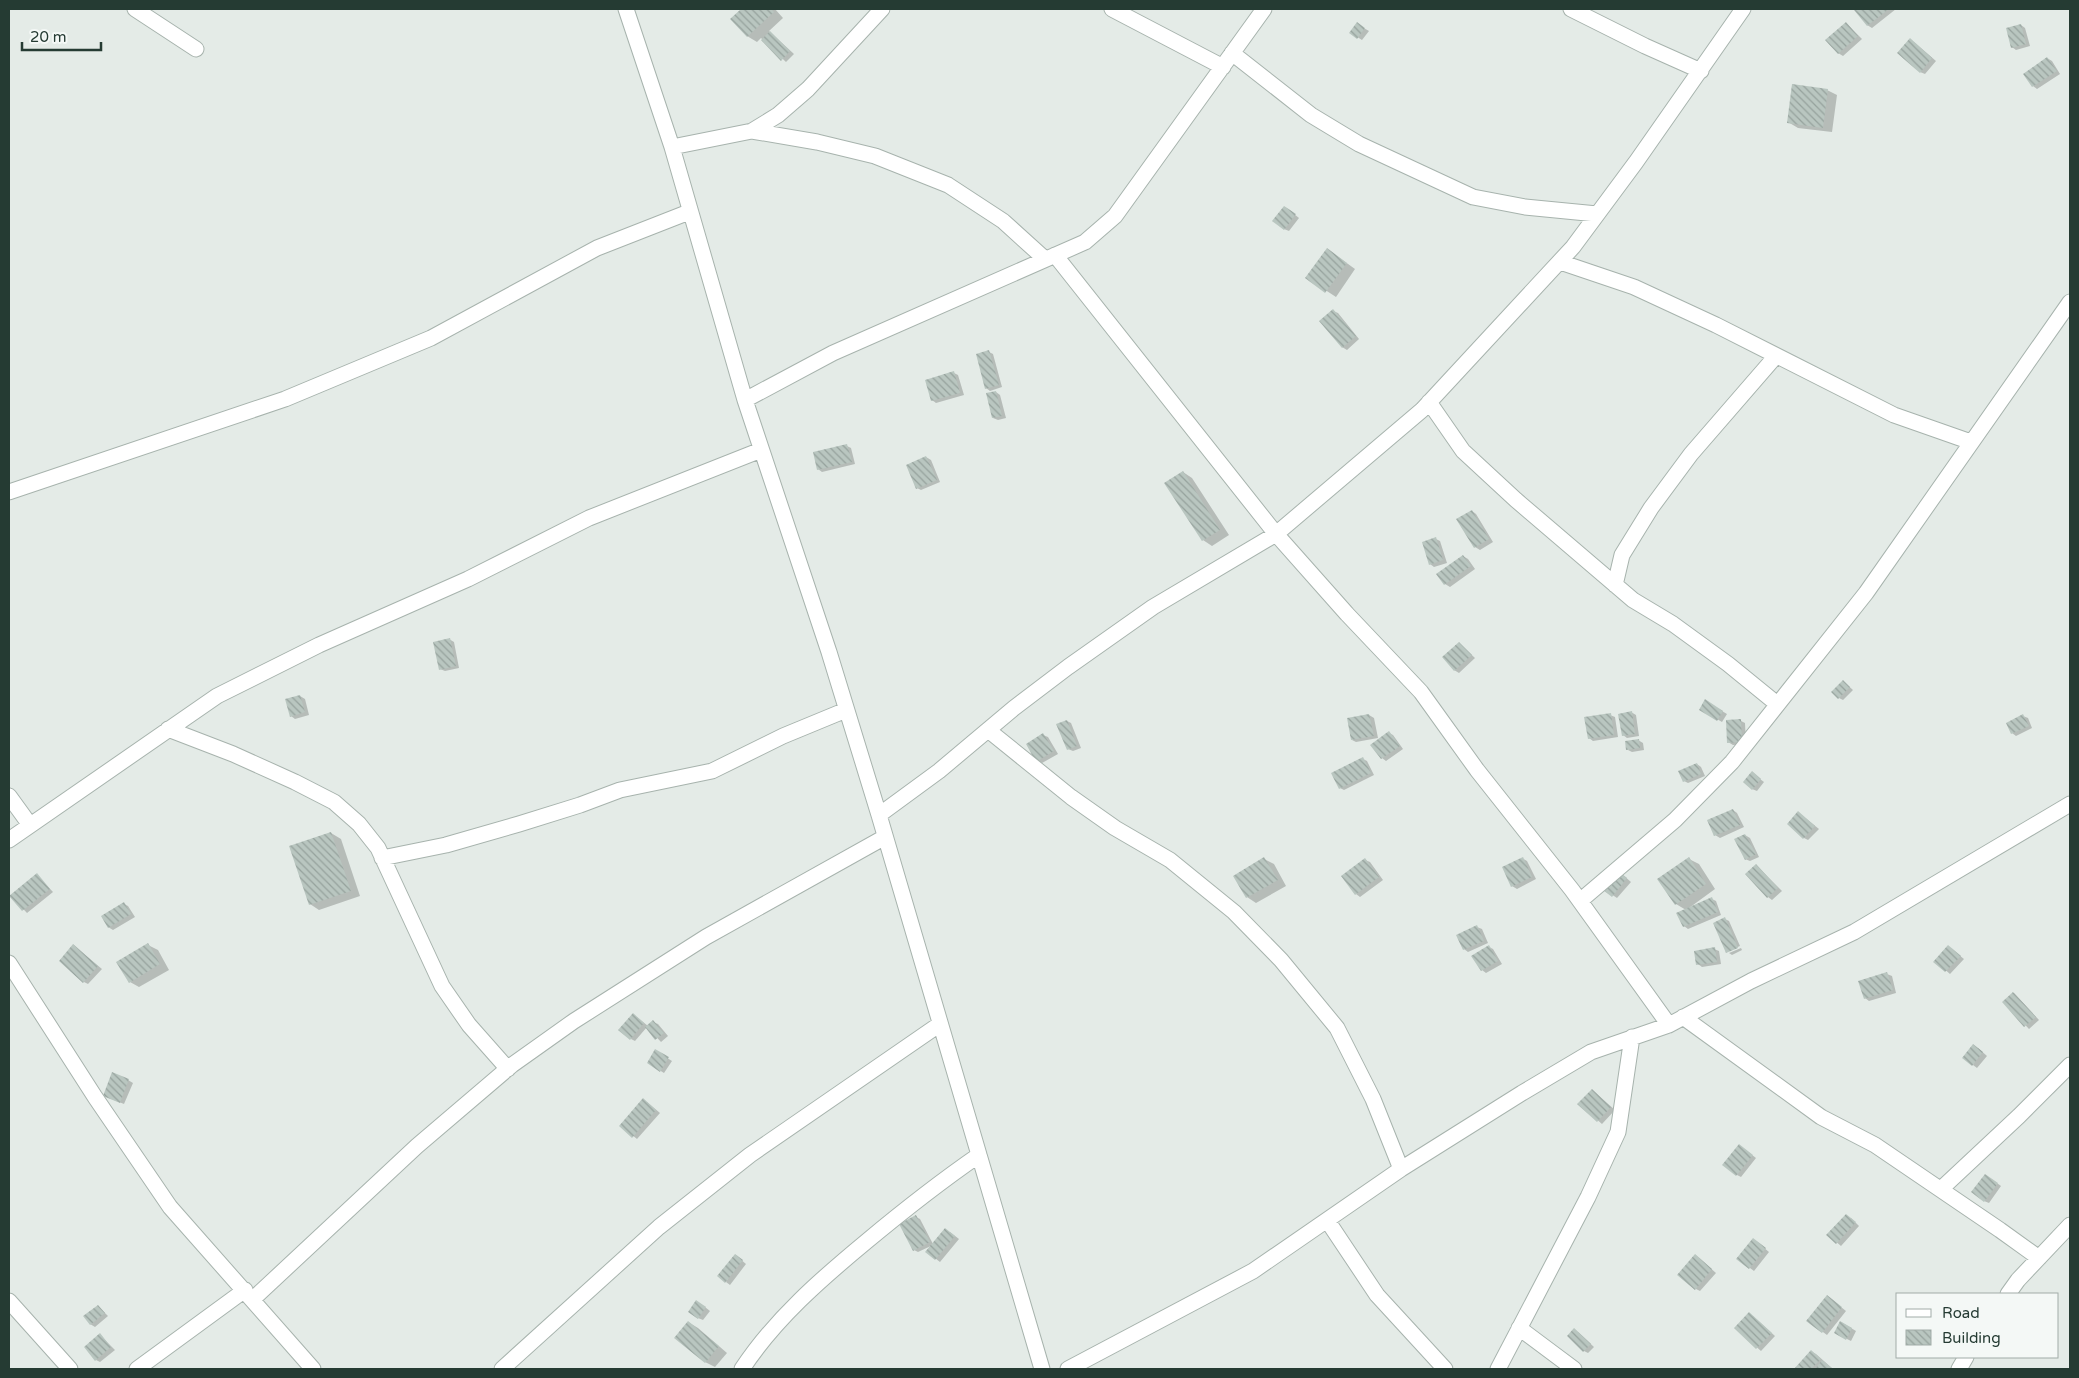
<svg xmlns="http://www.w3.org/2000/svg" width="2079" height="1378" viewBox="0 0 2079 1378" font-family="'Varela Round',sans-serif">
  <defs>
    <pattern id="building-back-hatch" width="6" height="6" patternUnits="userSpaceOnUse" patternTransform="scale(1.25)"><rect width="6" height="6" fill="#b9c6c0"/><path d="M-1 5l2 2M0 0l6 6M5-1l2 2" fill="none" stroke="#96a29d"/></pattern>
  </defs>
  <rect width="100%" height="100%" fill="#e4ebe7"/>
  <!-- shadow -->
  <path fill="#0003" d="M743 9H775L783 18 769 31 794 54 786 62 761 38 757 42 747 36 732 19Z
    M1857 9H1896L1872 28 1867 25 1855 10Z
    M1846 23 1862 39 1843 56 1838 53Z
    M2021 25 2025 28 2030 46 2016 50 2012 47Z
    M1362 27 1369 31 1362 40 1351 33Z
    M1914 42 1936 61 1925 74 1920 72Z
    M2047 58 2052 61 2060 74 2037 89 2033 86 2025 74Z
    M1827 90 1837 95 1832 132 1798 128 1788 122Z
    M1289 210 1299 218 1289 231 1284 229Z
    M1337 256 1355 269 1336 297 1307 278Z
    M1333 311 1338 313 1359 339 1347 350 1342 347Z
    M989 352 993 354 1002 387 990 391 986 388Z
    M954 373 958 375 964 395 936 403 932 400Z
    M996 392 1000 395 1006 418 998 420 993 418Z
    M847 446 851 448 855 464 822 472 818 469Z
    M926 457 931 460 940 482 921 490 917 488Z
    M1183 472 1192 478 1229 535 1212 546 1203 540Z
    M1472 511 1476 514 1493 542 1480 550 1475 547Z
    M1436 539 1440 541 1447 563 1434 567 1430 564Z
    M1463 556 1468 559 1475 569 1450 587 1445 584Z
    M449 639 454 642 459 668 445 671 440 669Z
    M1459 643 1475 658 1459 673 1454 670Z
    M1843 681 1853 690 1843 700 1839 698Z
    M300 696 305 699 309 715 295 719 291 716Z
    M1705 701 1727 714 1722 722 1700 709Z
    M1631 712 1636 715 1639 736 1627 738 1623 735Z
    M1369 715 1374 718 1378 738 1356 742 1352 740Z
    M1610 715 1615 717 1618 737 1593 741 1589 738Z
    M2023 716 2028 718 2032 728 2016 736 2012 733Z
    M1067 721 1071 723 1081 748 1073 751 1068 749Z
    M1741 721 1745 723 1746 744 1733 745 1728 742Z
    M1389 733 1393 735 1403 749 1386 761 1382 758Z
    M1043 735 1048 737 1058 754 1042 763 1037 761Z
    M1638 740 1643 743 1644 750 1632 752 1628 750Z
    M1363 759 1367 761 1374 775 1344 790 1340 788Z
    M1697 764 1701 767 1705 776 1688 783 1684 781Z
    M1756 776 1764 782 1757 791 1752 789Z
    M1733 810 1737 813 1744 827 1720 838 1715 835 1709 821Z
    M1799 813 1819 829 1808 840 1804 838Z
    M331 833 341 839 360 896 319 910 310 904Z
    M1745 835 1750 838 1759 857 1750 861 1745 859Z
    M1522 858 1527 861 1536 879 1517 889 1512 886Z
    M1264 859 1274 864 1286 886 1256 903 1247 897Z
    M1689 859 1699 864 1715 889 1689 908 1712 899 1716 901 1721 915 1688 929 1684 926 1686 910 1676 904Z
    M1365 860 1370 862 1383 880 1360 897 1356 894Z
    M1756 865 1782 891 1772 900 1768 897Z
    M37 875 53 892 27 913 11 896Z
    M1623 875 1631 882 1617 898 1605 890Z
    M124 904 128 906 135 917 113 930 108 927Z
    M1725 919 1729 921 1740 946 1728 951V953Z
    M1477 927 1482 929 1488 943 1468 952 1464 949Z
    M148 945 158 950 169 970 139 987 130 982Z
    M74 946 102 969 88 984 84 982Z
    M1489 947 1493 949 1502 964 1486 973 1482 970Z
    M1949 947 1964 959 1950 974 1935 961Z
    M1741 948 1742 950 1732 955 1729 953Z
    M1714 949 1719 951 1721 964 1702 967 1698 964Z
    M1887 974 1892 976 1896 993 1869 1001 1865 998Z
    M2014 993 2039 1020 2029 1029 2004 1002Z
    M637 1017 648 1026 653 1022 658 1024 668 1036 661 1042 647 1027 635 1041 631 1039Z
    M1978 1048 1987 1056 1977 1068 1973 1065Z
    M656 1051 672 1061 664 1073 648 1063Z
    M128 1080 133 1083 124 1104 109 1098Z
    M1592 1090 1615 1110 1602 1124 1579 1104Z
    M647 1102 660 1113 637 1139 621 1126Z
    M1743 1148 1756 1158 1741 1177 1737 1175Z
    M1990 1178 2001 1186 1989 1203 1984 1201Z
    M916 1217 920 1219 933 1244 950 1232 959 1239 940 1262 927 1252 933 1245 918 1252 914 1250Z
    M1851 1218 1859 1226 1841 1246 1828 1235Z
    M1757 1242 1769 1252 1754 1271 1738 1259Z
    M739 1258 746 1264 730 1285 726 1282Z
    M1699 1258 1716 1273 1700 1291 1696 1289Z
    M1831 1299 1846 1311 1827 1335 1808 1321Z
    M701 1304 710 1311 703 1320 698 1318Z
    M98 1306 108 1316 95 1327 90 1324Z
    M1753 1316 1775 1336 1761 1351 1735 1328Z
    M688 1322 698 1328 727 1353 715 1367 705 1362Z
    M1841 1322 1856 1331 1851 1341 1835 1333Z
    M1578 1332 1594 1347 1588 1353 1584 1351Z
    M100 1335 115 1350 100 1362 96 1360Z
    M1812 1352 1816 1354 1833 1369H1796Z"/>
  <!-- building -->
  <path fill="url(#building-back-hatch)" d="M741 9H771L774 12 747 37 730 19Z
    M1855 9H1889L1867 26 1854 10Z
    M1357 22 1365 28 1357 39 1349 33Z
    M1846 22 1858 36 1838 54 1825 40Z
    M2021 24 2026 44 2011 48 2006 28Z
    M770 31 790 51 781 61 761 40Z
    M1910 38 1932 58 1920 73 1897 53Z
    M2047 57 2057 71 2032 87 2023 74Z
    M1792 84 1828 89 1823 128 1787 123Z
    M1284 206 1296 214 1284 230 1272 221Z
    M1327 248 1347 263 1325 293 1305 278Z
    M1333 309 1356 336 1342 348 1319 321Z
    M989 350 999 385 985 389 976 354Z
    M954 371 960 393 931 401 925 380Z
    M996 391 1002 416 992 418 986 393Z
    M847 444 852 462 817 470 813 452Z
    M926 456 937 480 916 489 906 465Z
    M1183 471 1220 530 1202 541 1164 483Z
    M1472 510 1489 539 1474 548 1456 519Z
    M1436 537 1443 560 1429 565 1422 542Z
    M1463 555 1471 566 1444 585 1436 574Z
    M450 638 456 666 439 670 433 642Z
    M1459 642 1472 655 1454 671 1442 657Z
    M1843 680 1850 687 1838 699 1831 692Z
    M300 695 305 712 290 717 285 699Z
    M1705 699 1723 711 1717 721 1699 710Z
    M1632 711 1635 734 1622 736 1618 714Z
    M1611 713 1614 735 1588 739 1584 717Z
    M1369 714 1374 736 1351 740 1347 718Z
    M2023 714 2029 726 2011 734 2006 723Z
    M1741 719 1742 742 1727 743 1726 720Z
    M1067 720 1077 746 1067 750 1056 724Z
    M1389 731 1400 746 1381 759 1370 745Z
    M1043 733 1054 751 1036 762 1026 744Z
    M1639 739 1640 748 1626 750 1625 741Z
    M1363 757 1371 773 1339 789 1331 773Z
    M1697 763 1701 774 1683 782 1678 771Z
    M1752 771 1761 779 1752 790 1743 782Z
    M1733 809 1740 825 1714 836 1707 820Z
    M1798 811 1815 826 1803 839 1787 824Z
    M331 832 351 891 309 905 289 846Z
    M1745 834 1756 854 1745 860 1734 839Z
    M1264 857 1278 880 1246 898 1233 876Z
    M1523 857 1532 877 1511 887 1502 867Z
    M1689 857 1706 884 1675 905 1657 879Z
    M1365 858 1379 877 1355 895 1341 876Z
    M1756 864 1778 888 1767 898 1745 874Z
    M1618 871 1627 878 1612 897 1603 890Z
    M37 873 50 889 22 911 9 896Z
    M1712 897 1718 912 1683 927 1676 913Z
    M124 902 131 914 108 928 101 916Z
    M1725 917 1738 948 1726 953 1713 923Z
    M1477 925 1484 941 1463 950 1456 935Z
    M148 943 160 964 129 983 116 962Z
    M73 944 98 966 83 983 59 961Z
    M1489 945 1498 961 1481 971 1471 956Z
    M1948 945 1961 956 1945 972 1933 962Z
    M1715 947 1717 962 1696 965 1694 951Z
    M1887 972 1893 990 1864 999 1858 981Z
    M2013 992 2036 1017 2024 1027 2002 1002Z
    M633 1013 644 1023 630 1040 618 1030Z
    M653 1020 664 1033 655 1040 645 1027Z
    M1973 1044 1983 1052 1972 1066 1962 1058Z
    M655 1049 669 1057 660 1072 647 1063Z
    M112 1072 129 1079 120 1103 103 1096Z
    M1592 1089 1611 1107 1597 1122 1577 1104Z
    M643 1098 656 1110 632 1138 619 1126Z
    M1739 1144 1753 1155 1736 1176 1722 1165Z
    M1985 1174 1998 1183 1984 1202 1971 1192Z
    M1846 1214 1856 1222 1836 1244 1826 1235Z
    M916 1215 930 1242 913 1251 899 1224Z
    M945 1228 955 1236 935 1260 925 1252Z
    M1753 1238 1766 1248 1749 1269 1736 1259Z
    M735 1254 743 1260 725 1283 717 1276Z
    M1695 1254 1712 1269 1695 1290 1677 1275Z
    M1827 1295 1842 1307 1822 1333 1806 1321Z
    M696 1300 706 1307 698 1319 688 1312Z
    M98 1305 105 1313 90 1325 83 1316Z
    M1749 1312 1772 1333 1756 1349 1734 1328Z
    M688 1321 719 1346 705 1363 674 1338Z
    M1840 1321 1852 1328 1846 1340 1834 1333Z
    M1574 1328 1591 1344 1583 1352 1567 1336Z
    M100 1333 111 1347 95 1361 84 1347Z
    M1811 1350 1821 1359 1811 1369H1794Z
    M1822 1360 1833 1369H1815Z"/>
  <g fill="none" stroke-linecap="round" stroke-linejoin="round">
    <!-- street casing -->
    <g stroke="#a7b3ad" stroke-width="17">
      <path id="street" d="M135 9 196 49
        M626 9 672 147 745 400 829 652 879 815 1042 1369
        M1112 9 1223 67
        M1571 9 1645 46 1701 71
        M1232 53 1311 115 1359 144 1473 197 1525 207 1597 214
        M752 131 817 142 875 156 948 185 1003 221 1045 259
        M672 147 752 131 778 115 808 89 882 9
        M1055 255 1276 534 1347 614 1421 692 1477 770 1572 890 1669 1025
        M1560 262 1634 287 1716 325 1894 415 1971 442
        M745 400 833 353 1085 242 1115 216 1264 9
        M1429 402 1463 451 1516 500 1633 600 1673 624 1728 664 1777 704
        M9 492 285 399 431 338 597 248 689 212
        M1615 585 1622 555 1651 508 1691 454 1776 356
        M168 729 233 754 295 782 334 802 359 824 378 848 442 986 469 1025 508 1069
        M988 730 1071 797 1115 828 1170 860 1234 912 1281 960 1337 1028 1373 1099 1401 1169
        M9 796 30 825
        M879 815 939 771 1014 708 1068 667 1153 607 1276 534 1422 410 1573 247 1636 162 1743 9
        M9 840 217 696 319 645 468 579 589 518 761 450
        M382 858 446 845 519 824 580 805 620 790 712 771 783 736 846 710
        M1580 901 1675 820 1732 762 1866 593 2070 302
        M9 963 95 1097 170 1207 313 1369
        M1683 1017 1821 1117 1875 1145 2000 1230 2039 1258
        M1941 1189 2019 1116 2070 1065
        M1327 1220 1377 1295 1445 1369
        M2008 1294 2018 1280 2070 1225
        M253 1299 417 1146 512 1065 574 1021 706 937 885 837
        M9 1301 70 1369
        M1519 1328 1574 1369
        M137 1369 245 1290
        M502 1369 659 1227 750 1155 940 1024
        M742 1369C775 1319 821 1279 867 1241 903 1211 940 1182 979 1155
        M1068 1369 1253 1271 1401 1169 1522 1093 1591 1052 1669 1025 1751 981 1854 932 2070 804
        M1498 1369 1588 1197 1618 1132 1632 1037
        M1959 1369 1966 1357"/>
    </g>
    <!-- street -->
    <use href="#street" stroke="#fff" stroke-width="15"/>
  </g>
  <!-- border -->
  <rect width="2079" height="1378" fill="none" stroke="#253b33" stroke-width="20"/>
  <!-- legend -->
  <rect x="1896" y="1293" width="162" height="65" fill="#f4f8f6" stroke="#a1aca8"/>
  <rect x="1906" y="1309" width="25" height="8" fill="#ffffff" stroke="#a1aca8"/>
  <text x="1942" y="1318" font-size="15" fill="#253b33">Road</text>
  <rect x="1906" y="1330" width="25" height="15" fill="url(#building-back-hatch)" stroke="#a1aca8"/>
  <text x="1942" y="1343" font-size="15" fill="#253b33">Building</text>
  <!-- scale -->
  <path d="M22 42v8h79v-8" fill="none" stroke="#253b33" stroke-width="2.5"/>
  <text x="30" y="42" font-size="15" fill="#253b33" stroke="#f4f8f6" stroke-width="4" paint-order="stroke">20 m</text>
</svg>
